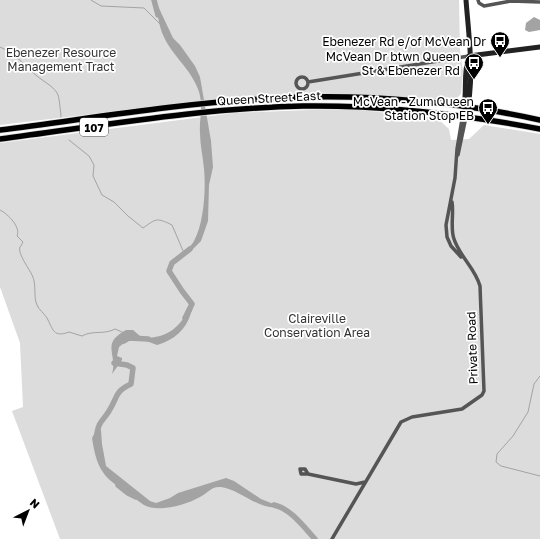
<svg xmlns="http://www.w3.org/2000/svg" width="540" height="539" viewBox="0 0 540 539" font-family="'Golos Text',sans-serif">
  <rect width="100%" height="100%" fill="#fff"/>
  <!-- green -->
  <path fill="#dcdcdc" d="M0 0H459L460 51 463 71 461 94 455 100 341 94 257 96 217 99 0 125Z
    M309 110H359L437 118 449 129 451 140 469 139 484 125 540 134V539H60L12 411 23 407 20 343 0 287V143L234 113Z"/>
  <!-- water -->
  <path fill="#a3a3a3" d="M157 4 173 38 180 45 195 66 200 77 211 141 213 167 209 185 208 221 201 241 189 253H184C187 249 192 245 194 241 204 223 206 189 204 169 203 157 200 145 200 133 199 118 204 105 198 89 188 63 165 52 159 22 158 15 156 11 157 4Z
    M534 17 540 20V30L529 32 525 30 526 23Z
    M191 301C194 305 193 309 191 313 186 330 174 340 157 345L141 339V337C167 341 185 324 191 301Z
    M126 330H133L140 336 130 338 119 347 117 356 122 358V360L112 374C118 354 100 344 126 330Z
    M98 427 101 430 102 444 106 466 150 501 156 503 170 498 178 493 226 478 234 481 261 499 281 507C258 511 242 490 221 487 211 486 208 493 200 497 186 505 158 513 144 505 137 501 131 494 124 490 101 477 96 464 92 438Z"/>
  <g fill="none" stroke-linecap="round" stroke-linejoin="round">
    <!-- stream -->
    <path stroke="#a3a3a3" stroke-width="1" d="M91 0 101 6 144 8 160 24
      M0 47C17 54 24 66 37 76 44 82 55 87 58 95 59 97 61 114 61 117
      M69 140 89 156 94 165 93 176 102 195 114 202 128 216 143 228C156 219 156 217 172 225L184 253
      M0 210C8 214 21 227 17 236L23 242C22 244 21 246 20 247 17 253 30 270 32 275 37 284 33 297 37 305 39 310 44 313 47 318 53 329 53 338 69 332L82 336C92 330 104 335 115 329L122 332
      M540 376 534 384 528 412 513 436 497 454 496 462 501 466 540 476"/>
    <!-- river -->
    <path stroke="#a3a3a3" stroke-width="5.5" d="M154 0 158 15
      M185 318 192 304 182 291 169 271 172 263 190 249
      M124 341 129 338 148 339
      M97 433C99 421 103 421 109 411 118 397 114 392 131 384L133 368 127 365 114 363
      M118 485 128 493 136 497
      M274 505C291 509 303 526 315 539"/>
    <!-- primary casing -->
    <g stroke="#dbdbdb" stroke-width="7">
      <path id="primary" d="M0 130C87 119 174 104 261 99 354 93 449 100 540 120
        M0 139C100 126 202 108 303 106 383 105 462 114 540 129"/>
    </g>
    <!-- street -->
    <path stroke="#555" stroke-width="3.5" d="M478 0 479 3 484 6 511 1 540 2
      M296 83a6 6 0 1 1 12 0a6 6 0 1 1-12 0Z
      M308 82 469 56
      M458 155 466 117
      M461 257 451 246 447 237 446 225 455 178 457 149 464 107
      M308 474H301L300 469H305L308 474 356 484 365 482
      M332 539 401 422 412 417 462 409 482 395 484 391 480 286C475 268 460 257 454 239 450 228 454 214 452 202"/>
    <!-- secondary -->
    <path stroke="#222" stroke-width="5" d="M469 56 540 47
      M464 107C467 90 463 72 469 56
      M466 116C475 78 469 39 466 0"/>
    <!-- primary -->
    <use href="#primary" stroke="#000" stroke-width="5.5"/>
  </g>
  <!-- icons -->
  <defs>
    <g id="bus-pin" transform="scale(1)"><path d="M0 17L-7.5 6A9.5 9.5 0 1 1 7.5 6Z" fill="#000" stroke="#fff"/><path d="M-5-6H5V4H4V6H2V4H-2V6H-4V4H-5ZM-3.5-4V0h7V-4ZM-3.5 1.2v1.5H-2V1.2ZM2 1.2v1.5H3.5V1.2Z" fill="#fff"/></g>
  </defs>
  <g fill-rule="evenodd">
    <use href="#bus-pin" x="500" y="41"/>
    <use href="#bus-pin" x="474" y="63"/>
    <use href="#bus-pin" x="488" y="108"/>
  </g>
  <g text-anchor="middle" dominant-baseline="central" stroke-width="3.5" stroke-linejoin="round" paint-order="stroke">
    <!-- shield labels -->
    <rect fill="#fff" stroke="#4c4c4c" stroke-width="1" x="80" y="118" width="28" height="18" rx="3"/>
    <g font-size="11" font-weight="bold" fill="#000">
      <text x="94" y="127">107</text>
    </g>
    <!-- poi labels -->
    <g font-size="12" fill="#000" stroke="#fff" text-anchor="end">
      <text x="486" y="41">Ebenezer Rd e/of McVean Dr</text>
      <text x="460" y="56">McVean Dr btwn Queen<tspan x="460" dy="14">St &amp; Ebenezer Rd</tspan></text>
      <text x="474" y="101">McVean - Zum Queen<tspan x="474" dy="14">Station Stop EB</tspan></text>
    </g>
    <!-- park labels -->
    <g font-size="12" fill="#333" stroke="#fff">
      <text x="61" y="52">Ebenezer Resource<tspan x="61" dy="14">Management Tract</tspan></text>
      <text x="317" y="318">Claireville<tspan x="317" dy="14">Conservation Area</tspan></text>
    </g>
    <!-- street labels -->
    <g font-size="12" fill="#000" stroke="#fff">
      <text transform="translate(269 98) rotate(-3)">Queen Street East</text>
      <text transform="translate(472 348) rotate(-92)">Private Road</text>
    </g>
  </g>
  <!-- north arrow -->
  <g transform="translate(28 511) rotate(42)" stroke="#ffffff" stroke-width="3" paint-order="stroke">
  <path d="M0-3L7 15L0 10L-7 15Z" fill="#000000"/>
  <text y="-6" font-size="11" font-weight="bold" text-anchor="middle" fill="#000000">N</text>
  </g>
</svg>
